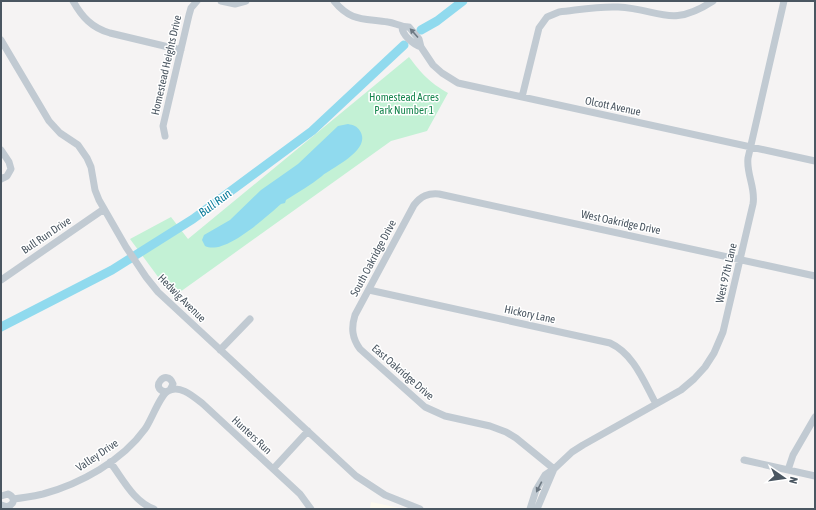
<svg xmlns="http://www.w3.org/2000/svg" width="816" height="510" viewBox="0 0 816 510" font-family="'Asap Condensed',sans-serif">
  <rect width="100%" height="100%" fill="#f5f3f3"/>
  <!-- commercial -->
  <path fill="#fdf9ef" d="M371 502 404 509H370Z"/>
  <!-- green -->
  <path fill="#c3f1d5" d="M409 57C422 74 429 82 448 93L427 131 391 141 173 297 130 239 171 217 188 239Z"/>
  <!-- water -->
  <path fill="#90daee" d="M348 124C353 125 357 126 360 131 372 150 333 167 322 176 311 185 298 192 286 200L285 203 281 204C266 217 224 256 205 246L202 240 204 235 230 220 261 190 298 164 338 126Z"/>
  <g fill="none" stroke-linecap="round" stroke-linejoin="round">
    <!-- river -->
    <path stroke="#90daee" stroke-width="9" d="M421 30 437 21 463 1
      M1 327 112 270 193 219 312 131 404 45"/>
    <!-- minor -->
    <path stroke="#c1cad2" stroke-width="7" d="M73 1C82 17 92 28 110 33L181 50
      M221 1 235 4 246 1
      M334 1C351 22 364 18 388 22 395 23 401 27 409 27L419 39 421 47 433 65 442 73 458 83 815 161
      M402 27C402 35 413 44 421 47
      M1 40 49 121 60 133 78 145 87 158 91 167 95 190 99 200 126 247 146 277 158 292 356 476 385 495 420 509
      M522 97 539 28 547 17 559 12C578 10 598 6 618 7 660 9 670 29 713 1
      M165 136 163 126 189 15 191 8 197 1
      M1 150 9 162 11 169 7 176 1 179
      M1 280 104 209
      M369 290 610 343C634 354 644 382 656 404
      M220 350 250 319
      M166 392C148 389 167 367 173 384L170 390
      M744 460 815 476
      M110 462C123 479 133 501 154 509
      M273 469 308 431
      M554 469 516 438 506 432 490 426 445 416 425 407 360 349C352 338 351 328 355 315L414 205C421 196 428 193 439 194L815 276
      M788 470 793 455 815 417
      M1 496 8 494C19 499 11 510 1 505
      M13 499C23 498 34 496 43 494 80 484 122 461 145 429 151 421 160 395 168 391 180 384 194 397 203 404L300 494 311 509
      M530 509 536 490 545 475 554 469 572 452 583 445 681 390 694 379 705 367 714 353 723 332 753 204C756 188 746 174 748 158L784 1
      M537 509 554 469"/>
  </g>
  <!-- one-way arrows -->
  <defs><path id="oneway-solid" d="M-6-.8H1V-3.2L6.5 0L1 3.2V.8H-6Z"/></defs>
  <g fill="#6e7983">
    <use href="#oneway-solid" transform="translate(414 33) rotate(-132)"/>
    <use href="#oneway-solid" transform="translate(539 487) rotate(117)"/>
  </g>
  <g text-anchor="middle" dominant-baseline="central" stroke-width="3" stroke-linejoin="round" paint-order="stroke">
    <!-- street labels -->
    <g font-size="11" fill="#4a5661" stroke="#fff">
      <text transform="translate(166 65) rotate(-77)">Homestead Heights Drive</text>
      <text transform="translate(613 106) rotate(12)">Olcott Avenue</text>
      <text transform="translate(621 222) rotate(12)">West Oakridge Drive</text>
      <text transform="translate(46 235) rotate(-34)">Bull Run Drive</text>
      <text transform="translate(373 258) rotate(-62)">South Oakridge Drive</text>
      <text transform="translate(726 273) rotate(-77)">West 97th Lane</text>
      <text transform="translate(182 298) rotate(45)">Hedwig Avenue</text>
      <text transform="translate(530 314) rotate(12)">Hickory Lane</text>
      <text transform="translate(403 372) rotate(41)">East Oakridge Drive</text>
      <text transform="translate(252 435) rotate(43)">Hunters Run</text>
      <text transform="translate(97 455) rotate(-34)">Valley Drive</text>
    </g>
    <!-- park labels -->
    <g font-size="11" fill="#17864f" stroke="#fff">
      <text x="404" y="97">Homestead Acres<tspan x="404" dy="13">Park Number 1</tspan></text>
    </g>
    <!-- water labels -->
    <g font-size="12" font-style="italic" fill="#0c7c9b" stroke="#fff">
      <text transform="translate(215 203) rotate(-37)">Bull Run</text>
    </g>
  </g>
  <!-- border -->
  <rect width="816" height="510" fill="none" stroke="#4a5661" stroke-width="4"/>
  <!-- north arrow -->
  <g transform="translate(784 478) rotate(103)" stroke="#ffffff" stroke-width="3" paint-order="stroke">
  <path d="M0-3L7 15L0 10L-7 15Z" fill="#4a5661"/>
  <text y="-6" font-size="11" font-weight="bold" text-anchor="middle" fill="#4a5661">N</text>
  </g>
</svg>
